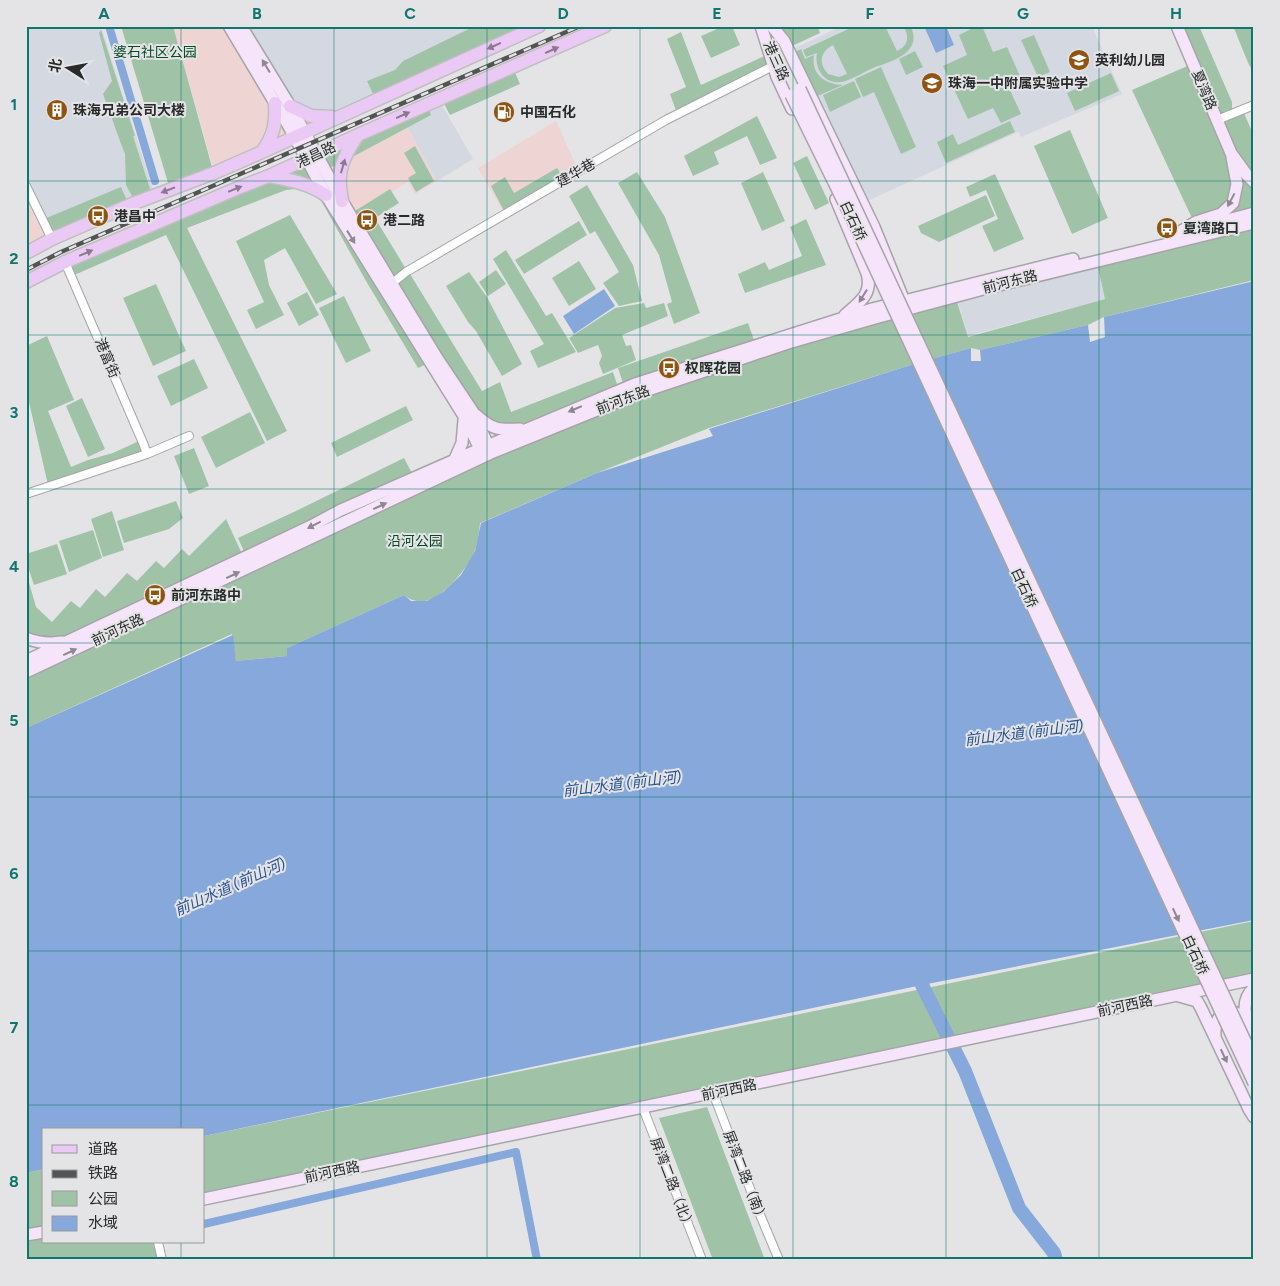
<svg xmlns="http://www.w3.org/2000/svg" width="1280" height="1286" viewBox="0 0 1280 1286" font-family="Figtree,'Noto Sans SC',sans-serif">
  <rect width="100%" height="100%" fill="#e4e4e7"/>
  <!-- commercial -->
  <path fill="#eed4d2" d="M173 26H232L295 130 213 167Z
    M401 117 437 181 415 194 408 182 346 220 312 158Z
    M556 121 578 170 504 213 478 168Z
    M26 187 52 239 26 252Z"/>
  <!-- built -->
  <path fill="#d4d8e1" d="M26 26H101L154 193 53 238 26 185Z
    M234 26H538L296 130Z
    M842 26H1092L1122 94 1021 137 1019 133 1018 132 863 203 789 51Z
    M439 100 473 159 437 181 401 116Z
    M1095 258 1105 299 968 336 955 292Z"/>
  <!-- green -->
  <path fill="#a0c3a8" fill-rule="evenodd" d="M121 26H173L212 167 169 186Z
    M475 26H531L373 94 367 81 395 70 403 61Z
    M724 26H732L740 45 711 58 701 36Z
    M774 26H818L820 33 790 47Z
    M855 26H885L897 51C909 45 909 38 904 26H911C913 32 915 39 912 45 906 58 886 63 873 68 864 72 851 80 842 82 824 85 814 68 817 53L806 57 803 50ZM833 45 847 74 839 77 828 74C818 63 820 52 833 45Z
    M977 26H982L993 52 1007 47 1023 83 1010 90 1021 114 1001 123 993 108 968 119 943 66 967 55 959 35Z
    M1179 26H1199L1232 102V109L1217 115Z
    M1233 26H1251L1254 32V72L1249 65Z
    M101 30 135 136H133L151 192 134 200 126 185 125 154 120 141 126 139 120 141 103 94 112 81 99 33Z
    M681 32 701 85 767 55 771 66 677 113 670 94 686 87 667 39Z
    M1034 35 1050 72 1038 77 1021 40Z
    M801 49 805 59 814 55C811 75 825 84 843 85L815 97 793 53Z
    M915 51 923 67 906 75 899 59Z
    M1192 64 1231 154 1232 202 1196 222 1191 216 1132 90Z
    M881 67 916 147 901 154 874 92 863 97 855 79Z
    M513 68 520 84 450 115 442 100Z
    M1111 73 1119 91 1075 111 1067 93Z
    M854 81 861 97 830 112 823 95Z
    M427 106 431 115 343 162 322 171 316 157Z
    M1243 111 1254 136V178L1248 173 1220 121Z
    M757 116 777 158 760 165 747 136 714 152 719 164 693 176 684 156Z
    M1010 121 1015 132 946 163 937 142 953 134 958 145Z
    M1070 130 1108 218 1072 234 1034 146Z
    M415 146 434 181 416 192 408 178 416 173 404 153Z
    M807 156 829 203 815 210 793 163Z
    M1233 157 1254 184V212L1226 219 1233 204Z
    M310 158 429 363 418 368 366 281 322 202 305 188 286 190 187 228 287 431 267 441 166 235 72 276 66 263Z
    M557 168 563 177 504 211 491 186 505 177 514 193Z
    M637 172 665 217 700 313 674 324 667 304 672 302 659 255 618 183Z
    M763 172 785 221 762 231 741 183Z
    M995 174 1024 239 994 252 982 226 998 219 986 190 970 197 966 187Z
    M587 185 633 265 642 301 619 306 603 283 619 272 595 231 590 234 569 196Z
    M121 187 128 203 53 237 44 219Z
    M390 189 399 203 375 218 406 269 386 283 347 216Z
    M986 195 995 216 939 242 921 233 918 226Z
    M290 215 337 294 316 304 285 248 264 260 269 285 284 315 256 329 247 310 264 302 236 241Z
    M1254 215V280L1104 317 1088 325 980 350 971 348 917 363 709 428 597 473 480 523C479 532 478 541 475 550 470 566 442 599 425 601 416 602 410 600 404 595L287 648V656L236 661 232 634 26 728V663L481 451 953 289 968 337 1105 299 1095 255 1178 235Z
    M806 219 826 265 745 293 738 274 765 262 769 270 802 256 790 227Z
    M579 221 587 235 524 274 515 260Z
    M506 250 546 316 552 313 576 352 538 368 530 351 544 344 493 259Z
    M579 261 596 289 569 306 552 278Z
    M496 270 506 284 488 296 479 282Z
    M469 272 487 297 522 364 502 376 476 331 468 322 446 286Z
    M410 274 482 391 500 382 511 412 613 372 618 387 497 440 493 431 478 438 388 289Z
    M156 284 186 351 153 366 123 298Z
    M307 292 319 315 299 326 287 303Z
    M344 296 371 351 346 363 319 308Z
    M644 303 646 308 664 303 668 316 622 335 626 346 631 345 636 360 603 374 599 363 602 356 598 345 578 353 569 338 615 308Z
    M748 323 754 340 624 386 618 368Z
    M47 336 74 400 48 411 71 467 88 460 113 453 139 441 143 453 48 485 26 389V346Z
    M194 359 208 388 171 406 157 376Z
    M82 398 105 449 88 457 66 406Z
    M406 406 413 420 337 457 331 443Z
    M250 412 265 443 216 468 201 437Z
    M194 448 209 486 189 494 174 456Z
    M404 458 414 477 246 556 238 538 298 510Z
    M176 501 183 518 169 529 124 543 117 521Z
    M112 511 124 550 103 557 91 519Z
    M226 519 243 556 63 640 26 636V572L36 607 52 622 71 601 80 608 96 589 105 597 127 573 137 581 156 561 164 568 182 549 189 556Z
    M93 530 102 558 69 572 59 541Z
    M57 544 67 574 34 585 26 561V554Z
    M1254 921V974L204 1196V1136Z
    M707 1107 765 1260H713L659 1118Z
    M44 1169V1230L26 1233V1173Z
    M44 1234V1242H156L160 1260H26V1237Z"/>
  <!-- water -->
  <path fill="#86a8db" d="M924 26H946L954 45 936 53Z
    M1254 281V920L922 985 204 1136V1130H44V1169L26 1173V728L233 635 236 661 287 656V648L404 595 411 601H427L443 592 461 575 475 551 481 523 597 473 713 436 709 429 917 363 971 348V361H981L980 350 1088 325 1090 342 1105 337 1104 317Z
    M604 289 615 306 574 334 563 316Z"/>
  <g fill="none" stroke-linecap="round" stroke-linejoin="round">
    <!-- canal -->
    <path stroke="#86a8db" stroke-width="8" d="M109 26 155 181
      M204 1224 516 1152 537 1260"/>
    <!-- river -->
    <path stroke="#86a8db" stroke-width="14" d="M922 985 965 1071 1019 1208 1054 1253 1056 1260"/>
    <!-- street casing -->
    <g stroke="#a5a5a7" stroke-width="10">
      <path id="street" d="M1217 120 1254 105
        M26 186 52 239
        M390 285 406 272 666 120 773 66
        M147 454 189 436
        M26 494 147 454 143 443 65 262
        M713 1093 761 1217 779 1260
        M643 1108 702 1260
        M158 1242 162 1260"/>
    </g>
    <!-- secondary casing -->
    <g stroke="#a5a5a7" stroke-width="14">
      <path id="secondary" d="M229 26 287 123 326 195 464 416 483 455
        M241 26 290 106 342 201 392 284 437 358 473 412 491 452
        M761 26 777 77 792 109
        M772 26 784 41 874 227 902 296
        M1177 26 1231 153 1247 175 1254 182
        M836 199 867 273C873 294 860 302 845 315
        M1190 230 1254 213
        M1177 234 1196 222 1221 214 1233 203 1237 184 1232 157
        M476 415C493 430 498 430 520 429
        M454 461 462 443 464 420
        M26 638C38 643 49 644 62 642
        M26 661 311 526 341 510 480 449 635 384 872 309 1073 259
        M26 672 491 453 639 393 788 343 875 318 987 288 1254 223
        M1254 988C1238 1002 1247 1022 1254 1039
        M1179 996 1197 1001 1201 1008 1249 1109 1254 1117
        M1215 1036C1214 1024 1221 1005 1236 1013 1241 1015 1244 1021 1248 1025
        M204 1199 1254 979
        M26 1235 44 1232"/>
    </g>
    <!-- primary casing -->
    <g stroke="#bfbfbf" stroke-width="15">
      <path id="primary" d="M290 106 311 116 332 117
        M262 152C274 135 276 124 275 103
        M269 176C291 180 307 183 326 195
        M342 201C341 193 339 184 340 176 341 161 350 147 358 135
        M26 253 52 239 132 204 214 173 262 152 539 26
        M26 282 65 262 238 188 269 176 358 135 605 26"/>
    </g>
    <!-- street -->
    <use href="#street" stroke="#fff" stroke-width="8"/>
    <!-- secondary -->
    <use href="#secondary" stroke="#f5e4fa" stroke-width="11"/>
    <!-- primary -->
    <use href="#primary" stroke="#ebc9f5" stroke-width="12"/>
    <!-- rail casing -->
    <g stroke="#535454" stroke-width="4.5">
      <path id="rail" d="M26 270 61 252 580 26"/>
    </g>
    <!-- rail -->
    <use href="#rail" stroke="#e4e4e7" stroke-width="2.5" stroke-dasharray="8" stroke-linecap="butt"/>
    <!-- secondary-bridge casing -->
    <g stroke="#a5a5a7" stroke-width="14" stroke-linecap="butt">
      <path id="secondary-bridge" d="M800 89 1254 1060
        M791 95 852 219 1254 1083"/>
    </g>
    <!-- secondary-bridge -->
    <use href="#secondary-bridge" stroke="#f5e4fa" stroke-width="11"/>
  </g>
  <!-- one-way arrows -->
  <defs><path id="oneway-solid" d="M-6-.8H1V-3.2L6.5 0L1 3.2V.8H-6Z" transform="scale(1.25)"/></defs>
  <g fill="#8a7a90">
    <use href="#oneway-solid" transform="translate(494 46) rotate(156)"/>
    <use href="#oneway-solid" transform="translate(552 50) rotate(-24)"/>
    <use href="#oneway-solid" transform="translate(403 115) rotate(-24)"/>
    <use href="#oneway-solid" transform="translate(343 166) rotate(-74)"/>
    <use href="#oneway-solid" transform="translate(235 189) rotate(-22)"/>
    <use href="#oneway-solid" transform="translate(168 190) rotate(159)"/>
    <use href="#oneway-solid" transform="translate(86 253) rotate(-23)"/>
  </g>
  <g fill="#8f8792">
    <use href="#oneway-solid" transform="translate(266 66) rotate(-121)"/>
    <use href="#oneway-solid" transform="translate(1231 200) rotate(118)"/>
    <use href="#oneway-solid" transform="translate(351 237) rotate(58)"/>
    <use href="#oneway-solid" transform="translate(863 296) rotate(122)"/>
    <use href="#oneway-solid" transform="translate(575 409) rotate(157)"/>
    <use href="#oneway-solid" transform="translate(380 506) rotate(-25)"/>
    <use href="#oneway-solid" transform="translate(314 525) rotate(153)"/>
    <use href="#oneway-solid" transform="translate(233 575) rotate(-25)"/>
    <use href="#oneway-solid" transform="translate(70 652) rotate(-25)"/>
    <use href="#oneway-solid" transform="translate(1176 915) rotate(65)"/>
    <use href="#oneway-solid" transform="translate(1224 1056) rotate(65)"/>
  </g>
  <!-- grid -->
  <path fill="none" stroke="#0f766e" stroke-width="1" stroke-opacity="0.55" d="M181 26V1130M334 26V1260M487 26V1260M640 26V1260M793 26V1260M946 26V1260M1099 26V1260M26 181H1254M26 335H1254M26 489H1254M26 643H1254M26 797H1254M26 951H1254M26 1105H1254M181 1242V1260"/>
  <!-- icons -->
  <defs>
    <g id="school-disc" transform="scale(1.125)"><circle r="9.5" fill="#8f5411" stroke="#e4e4e7"/><path d="M0-5L7-2L0 1L-7-2ZM-4 1L0 2.5L4 1V4Q0 6-4 4Z" fill="#fff"/></g>
    <g id="building-disc" transform="scale(1.125)"><circle r="9.5" fill="#8f5411" stroke="#e4e4e7"/><path d="M-4-6H4V6H1V3H-1V6H-4ZM-2.5-4.3h1.7v1.8h-1.7ZM.8-4.3h1.7v1.8H.8ZM-2.5-1h1.7V.8h-1.7ZM.8-1h1.7V.8H.8Z" fill="#fff"/></g>
    <g id="fuel-disc" transform="scale(1.125)"><circle r="9.5" fill="#8f5411" stroke="#e4e4e7"/><path d="M-5.5-6h7V0h2V4h1.3V-2.5L3-4.5l.8-.8L6-3V5H2.5V1h-1V6h-7ZM-4.2-4.7v3.2H.2V-4.7Z" fill="#fff"/></g>
    <g id="bus-disc" transform="scale(1.125)"><circle r="9.5" fill="#8f5411" stroke="#e4e4e7"/><path d="M-5-6H5V4H4V6H2V4H-2V6H-4V4H-5ZM-3.5-4V0h7V-4ZM-3.5 1.2v1.5H-2V1.2ZM2 1.2v1.5H3.5V1.2Z" fill="#fff"/></g>
  </defs>
  <g fill-rule="evenodd">
    <use href="#school-disc" x="1079" y="60"/>
    <use href="#school-disc" x="932" y="83"/>
    <use href="#building-disc" x="57" y="110"/>
    <use href="#fuel-disc" x="504" y="112"/>
    <use href="#bus-disc" x="98" y="216"/>
    <use href="#bus-disc" x="367" y="220"/>
    <use href="#bus-disc" x="1167" y="228"/>
    <use href="#bus-disc" x="669" y="368"/>
    <use href="#bus-disc" x="155" y="595"/>
  </g>
  <g text-anchor="middle" dominant-baseline="central" stroke-width="4" stroke-linejoin="round" paint-order="stroke">
    <!-- park labels -->
    <g font-size="14" fill="#084a23" stroke="#e4e4e7">
      <text x="155" y="52">婆石社区公园</text>
      <text x="415" y="541">沿河公园</text>
    </g>
    <!-- poi labels -->
    <g font-size="14" font-weight="bold" fill="#292a2a" stroke="#e4e4e7" text-anchor="start">
      <text x="1095" y="60">英利幼儿园</text>
      <text x="948" y="83">珠海一中附属实验中学</text>
      <text x="73" y="110">珠海兄弟公司大楼</text>
      <text x="520" y="112">中国石化</text>
      <text x="114" y="216">港昌中</text>
      <text x="383" y="220">港二路</text>
      <text x="1183" y="228">夏湾路口</text>
      <text x="685" y="368">权晖花园</text>
      <text x="171" y="595">前河东路中</text>
    </g>
    <!-- street labels -->
    <g font-size="14" fill="#292a2a" stroke="#e4e4e7">
      <text transform="translate(776 61) rotate(66)">港三路</text>
      <text transform="translate(1204 90) rotate(67)">夏湾路</text>
      <text transform="translate(316 155) rotate(-25)">港昌路</text>
      <text transform="translate(576 173) rotate(-30)">建华巷</text>
      <text transform="translate(853 221) rotate(65)">白石桥</text>
      <text transform="translate(1010 282) rotate(-14)">前河东路</text>
      <text transform="translate(107 358) rotate(67)">港富街</text>
      <text transform="translate(623 400) rotate(-21)">前河东路</text>
      <text transform="translate(1024 588) rotate(65)">白石桥</text>
      <text transform="translate(118 630) rotate(-25)">前河东路</text>
      <text transform="translate(1195 955) rotate(65)">白石桥</text>
      <text transform="translate(1125 1006) rotate(-12)">前河西路</text>
      <text transform="translate(729 1090) rotate(-12)">前河西路</text>
      <text transform="translate(332 1172) rotate(-12)">前河西路</text>
      <text transform="translate(745 1177) rotate(69)">屏湾二路（南）</text>
      <text transform="translate(672 1184) rotate(69)">屏湾二路（北）</text>
    </g>
    <!-- water labels -->
    <g font-size="15" font-style="italic" fill="#275290" stroke="#e4e4e7">
      <text transform="translate(1024 733) rotate(-7)">前山水道 (前山河)</text>
      <text transform="translate(622 784) rotate(-7)">前山水道 (前山河)</text>
      <text transform="translate(230 887) rotate(-24)">前山水道 (前山河)</text>
    </g>
  </g>
  <!-- border -->
  <rect width="1280" height="1286" fill="none" stroke="#e4e4e7" stroke-width="55"/>
  <!-- legend -->
  <rect x="42" y="1128" width="162" height="115" fill="#e4e4e7" stroke="#999a9b"/>
  <rect x="52" y="1145" width="25" height="8" fill="#ebc9f5" stroke="#999a9b"/>
  <text x="88" y="1154" font-size="15" fill="#292a2a">道路</text>
  <rect x="52" y="1170" width="25" height="8" fill="#535454" stroke="#999a9b"/>
  <text x="88" y="1178" font-size="15" fill="#292a2a">铁路</text>
  <rect x="52" y="1191" width="25" height="15" fill="#a0c3a8" stroke="#999a9b"/>
  <text x="88" y="1204" font-size="15" fill="#292a2a">公园</text>
  <rect x="52" y="1216" width="25" height="15" fill="#86a8db" stroke="#999a9b"/>
  <text x="88" y="1228" font-size="15" fill="#292a2a">水域</text>
  <!-- north arrow -->
  <g transform="translate(68 68) rotate(281)" stroke="#e4e4e7" stroke-width="4" paint-order="stroke">
  <path d="M0-4L9 19L0 12L-9 19Z" fill="#292a2a"/>
  <text y="-8" font-size="14" font-weight="bold" text-anchor="middle" fill="#292a2a">北</text>
  </g>
  <rect x="28" y="28" width="1224" height="1230" fill="none" stroke="#0f766e" stroke-width="2"/>
  <g font-size="16" text-anchor="middle" font-weight="bold" fill="#0f766e">
    <text x="104" y="19">A</text>
    <text x="257" y="19">B</text>
    <text x="410" y="19">C</text>
    <text x="563" y="19">D</text>
    <text x="717" y="19">E</text>
    <text x="870" y="19">F</text>
    <text x="1023" y="19">G</text>
    <text x="1176" y="19">H</text>
    <text x="14" y="110">1</text>
    <text x="14" y="264">2</text>
    <text x="14" y="418">3</text>
    <text x="14" y="572">4</text>
    <text x="14" y="726">5</text>
    <text x="14" y="879">6</text>
    <text x="14" y="1033">7</text>
    <text x="14" y="1187">8</text>
  </g>
</svg>
